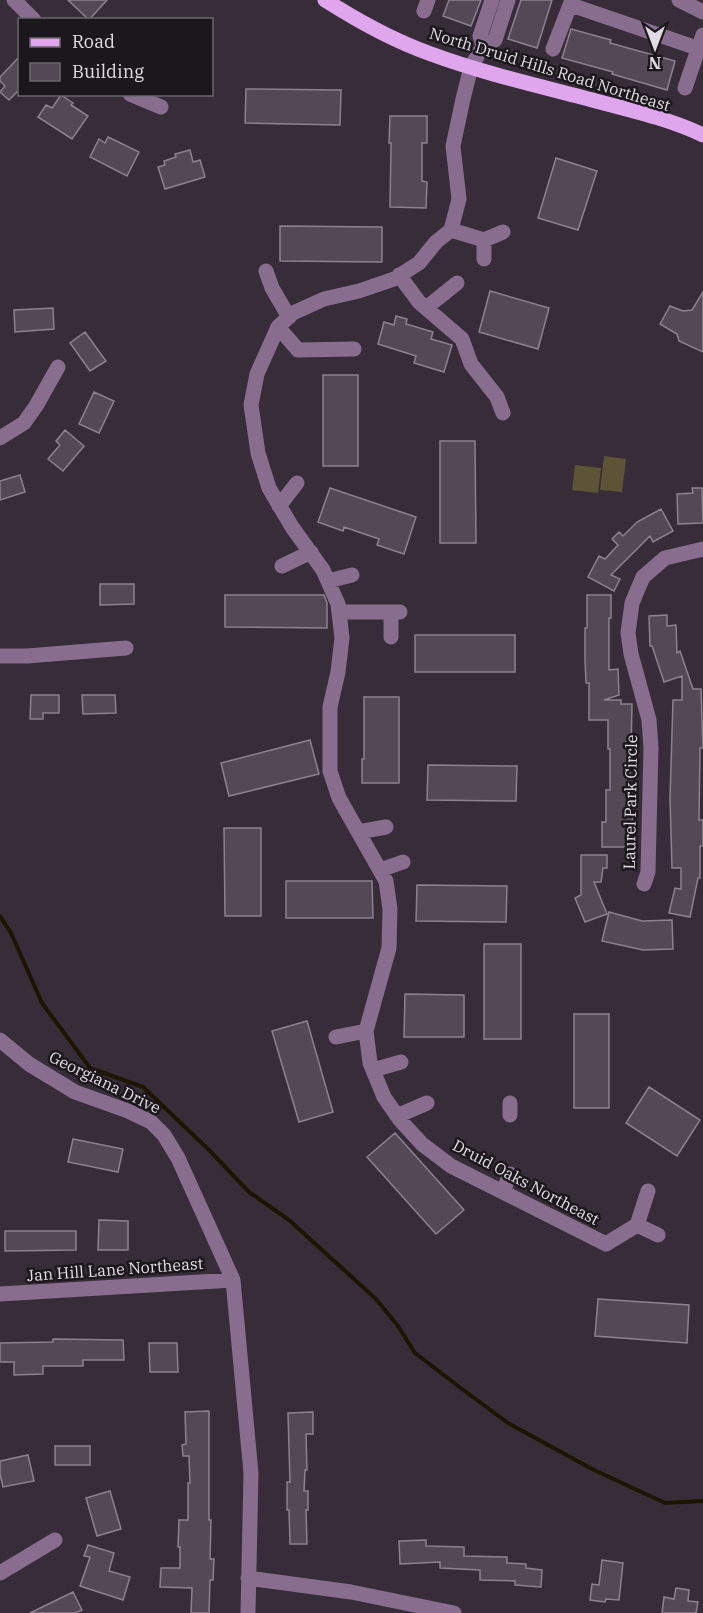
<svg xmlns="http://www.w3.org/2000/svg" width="703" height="1613" viewBox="0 0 703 1613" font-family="'IBM Plex Serif',serif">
  <rect width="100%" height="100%" fill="#372d39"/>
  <!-- green -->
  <path fill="#5d5336" d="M604 456 626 459 622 492 600 490Z
    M575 465 601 468 598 493 572 490Z"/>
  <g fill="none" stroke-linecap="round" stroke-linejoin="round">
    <!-- stream -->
    <path stroke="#1e1500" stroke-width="4" d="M0 916 11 933 42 1003 90 1068 143 1087 209 1150 249 1192 289 1220 376 1299 398 1326 415 1353 462 1389 508 1423 592 1469 665 1503 703 1501"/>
  </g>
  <!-- building -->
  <path fill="#534955" stroke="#8c818f" stroke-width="1.5" d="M68 0H107L89 20Z
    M449 0H481L471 26 443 16Z
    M521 0H552L537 48 508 39Z
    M571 29 611 40 610 43 675 61 667 90 612 74 613 72 562 58Z
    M20 56V89L9 100 0 92 5 86 0 81V77Z
    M246 89 341 90 340 125 245 123Z
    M61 95 73 103 71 105 88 116 72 139 38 117 46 105 52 108Z
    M390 116H427V143H422V181L427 182 426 208 390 207 391 143H389Z
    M108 137 139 152 127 176 90 157 99 139 105 143Z
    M190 150 193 162 200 160 205 177 165 189 158 167 165 165 164 161 176 157 175 154Z
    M556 158 597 171 578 230 538 218Z
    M280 226 382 227V262L280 261Z
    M490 291 549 308 538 349 479 332Z
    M703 292V352L679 341 677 334 660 324 670 306 683 311 692 310Z
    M53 308 54 329 15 332 14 310Z
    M396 316 407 319 406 324 433 332 431 339 452 345 444 372 414 363 416 356 378 344 384 322 394 325Z
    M85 332 106 361 90 371 70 343Z
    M323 375H358V466H323Z
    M94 392 114 401 99 433 79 424Z
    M65 430 84 446 63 471 48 459 60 445 56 441Z
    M440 441H475L476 543H440Z
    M20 475 25 492 0 500V481Z
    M330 488 416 517 404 554 377 545 379 539 344 527 343 531 318 522Z
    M692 488H702L703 523 678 524 677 494 693 493Z
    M661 509 673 531 653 542 650 536 611 575 620 579 614 591 588 577 599 556 605 559 618 545 612 539 619 532 623 536 637 522Z
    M100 584H134V604L100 605Z
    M225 595H324L327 603V628L225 627Z
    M587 595H611V618H609V670L618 669 619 695 604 700H621V704H632L631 749H630V790H632L633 847H602V822H606V790H610V749H608V720H589V683H586L585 660V628H587Z
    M667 615V626L676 625 677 653 680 651 693 689H701L703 748H700L699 820H703V846H700V878H698L690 917 669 913 675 888 681 889V868H672L670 798 673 700H682V676L664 682 652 646H650L649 616Z
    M415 635H515V672H415Z
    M31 695H59V713H43V719H30Z
    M82 695H115L116 713 83 714Z
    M364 697H399V783H362V759H364Z
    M310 740 319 774 229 796 221 763Z
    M428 765 517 766 516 801 427 800Z
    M224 828H261V916H225Z
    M581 855H607V868H603L601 882H594L607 914 585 922 575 898 581 895Z
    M286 881H372L373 918H286Z
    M417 885 507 886 506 922 416 921Z
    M609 912 642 921 672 920 673 949 643 950 602 941Z
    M484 944H521V1039H484Z
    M405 994 464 995V1037H404Z
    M574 1014H609V1108H574Z
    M307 1021 333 1112 299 1122 272 1031Z
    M649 1087 700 1120 677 1156 626 1123Z
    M395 1133 464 1210 436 1234 367 1157Z
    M73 1139 123 1149 118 1172 68 1162Z
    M99 1220 128 1221V1250H98Z
    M5 1231H76V1250L5 1251Z
    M598 1299 689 1305 687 1343 595 1336Z
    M53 1339 123 1340 124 1360H83V1366H43V1374L14 1375V1362H0V1343L53 1342Z
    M149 1343H177L178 1372H150Z
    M209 1411V1520H211L210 1559H214L213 1580H210L209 1613H191L192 1588 160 1587 161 1568H180V1547H178L179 1520H188V1483H190L189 1456H183L182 1445 186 1444 185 1412Z
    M313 1412V1434H306L307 1470H305L304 1491H308V1510H306L307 1544H290L289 1510H287V1482H290L288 1413Z
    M55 1446H90V1465H55Z
    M28 1455 34 1481 3 1487 0 1474V1461Z
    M110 1491 121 1529 97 1536 86 1498Z
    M426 1540V1546L464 1547V1556L507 1557V1563L526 1564V1568L542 1570 541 1587 515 1585V1581L480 1580V1570L440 1568V1562L400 1564 399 1541Z
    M88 1545 114 1553 109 1571 130 1577 123 1600 80 1586 90 1557 84 1556Z
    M602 1560 623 1563 619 1600 606 1599 605 1602 590 1600 592 1584 599 1585Z
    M676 1588 689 1590 688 1601 698 1602 696 1613H662L664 1597 674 1599Z
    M73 1592 82 1610 75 1613H30Z"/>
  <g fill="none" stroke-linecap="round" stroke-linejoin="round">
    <!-- minor -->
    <path stroke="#886d8f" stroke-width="15" d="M14 0 34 20
      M508 0 495 40 483 46 471 67 463 99 453 146 459 199 451 230 436 242 419 263 394 279 359 291 324 299 293 313 278 327 257 374 251 405 258 453 269 488 292 527 323 570 338 604 342 638 338 672 330 707V771L339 798 386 881 390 909 389 948 366 1031 370 1063 384 1097 400 1120 422 1144 451 1166 606 1244 637 1225 648 1191
      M679 0 703 12
      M571 5 697 48
      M424 11 428 0
      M483 46 480 36 492 0
      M553 49 572 0
      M685 88 703 35
      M130 94 161 107
      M451 230 484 240V259
      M484 240 503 232
      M266 271 272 288 289 317
      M399 275 419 302 462 339 471 364 497 397 503 413
      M426 308 457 283
      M278 327 298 350 354 349
      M0 438 24 423 36 406 58 367
      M279 506 297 483
      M282 566 311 552
      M328 581 352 575
      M339 612H400
      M391 637V612
      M0 656H27L126 648
      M358 832 386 827
      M380 870 403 862
      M644 884 648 872 651 748 649 720 631 654 628 633 632 603 643 577 665 558 703 549
      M336 1037 366 1031
      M0 1040 29 1064 75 1092 128 1111 151 1122 164 1135 178 1158 233 1280 251 1473 248 1613
      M373 1070 401 1062
      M510 1115V1103
      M397 1116 427 1103
      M503 1192 510 1174
      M637 1225 658 1235
      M0 1294 233 1280
      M0 1573 55 1540
      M248 1578 351 1592 454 1613"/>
    <!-- major -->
    <path stroke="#e0a6ed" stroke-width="15" d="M325 0C358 21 394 41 431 54 480 72 531 84 581 97 621 108 665 117 703 135"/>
  </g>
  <g text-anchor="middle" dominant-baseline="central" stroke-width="5" stroke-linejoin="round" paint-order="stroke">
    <!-- street labels -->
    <g font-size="16" fill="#e1dbe3" stroke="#1c171c">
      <text transform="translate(550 69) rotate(17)">North Druid Hills Road Northeast</text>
      <text transform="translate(630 802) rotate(-89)">Laurel Park Circle</text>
      <text transform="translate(105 1082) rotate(26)">Georgiana Drive</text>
      <text transform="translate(526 1182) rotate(28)">Druid Oaks Northeast</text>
      <text transform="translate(115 1269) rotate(-4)">Jan Hill Lane Northeast</text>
    </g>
  </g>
  <!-- legend -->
  <rect x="18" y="18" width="195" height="78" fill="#1c171c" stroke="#6b656c" stroke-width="1.5"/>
  <rect x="30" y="38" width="30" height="9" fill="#e0a6ed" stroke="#6b656c" stroke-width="1.5"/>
  <text x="72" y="48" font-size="18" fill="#e1dbe3">Road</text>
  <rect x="30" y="63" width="30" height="18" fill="#534955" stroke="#6b656c" stroke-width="1.5"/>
  <text x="72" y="78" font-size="18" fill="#e1dbe3">Building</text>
  <!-- north arrow -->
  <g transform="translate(655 48) rotate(180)" stroke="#1c171c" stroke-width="4.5" paint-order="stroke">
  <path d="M0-4.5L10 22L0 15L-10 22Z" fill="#e1dbe3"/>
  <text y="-9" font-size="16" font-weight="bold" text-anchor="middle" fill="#e1dbe3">N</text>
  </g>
</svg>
